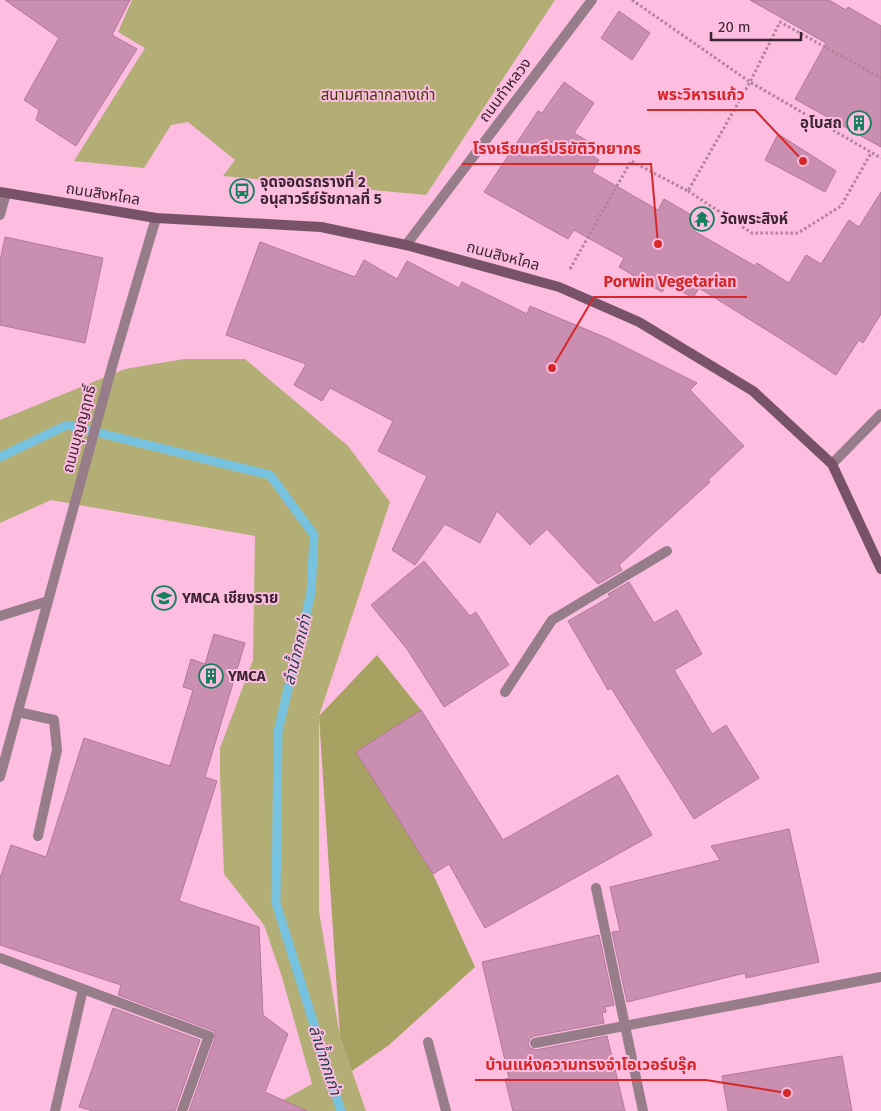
<svg xmlns="http://www.w3.org/2000/svg" width="881" height="1111" viewBox="0 0 881 1111" font-family="'Fira Sans','Noto Sans Thai',sans-serif">
  <rect width="100%" height="100%" fill="#fcbde0"/>
  <!-- green -->
  <path fill="#b2ae75" d="M132 0H555L426 195 223 176 235 160 188 122 171 125 144 168 74 161 145 48 118 32Z
    M184 359H245L348 446 390 502 319 716V911L340 1037 366 1111H278L283 1100 312 1084 282 977 264 925 224 874 220 776V748L253 660 255 536 51 500 0 523V420L125 369Z"/>
  <!-- forest -->
  <path fill="#a7a262" d="M377 655 421 710 356 752 433 874 475 967 389 1045 352 1071 340 1037 319 716Z"/>
  <g fill="none" stroke-linecap="round" stroke-linejoin="round">
    <!-- stream -->
    <path stroke="#77c2de" stroke-width="9" d="M0 457 67 425 270 475 314 535 311 593 278 731 276 903 341 1111"/>
  </g>
  <!-- building -->
  <path fill="#ca8eb0" stroke="#b27799" d="M5 0H130L112 35 137 49 76 146 36 120 39 110 24 100 59 38Z
    M750 0H829L846 10 848 7 881 26V147L795 99 826 43Z
    M619 11 650 33 632 60 601 38Z
    M564 82 594 103 574 133 596 146 591 155 599 160 592 172 658 210 664 199 700 220 694 231 755 266 757 263 789 283 806 255 821 264 849 220 859 227 881 192V314L863 343 859 340 836 375 781 339 699 288 693 298 667 283 662 292 619 267 624 258 574 230 568 239 484 192 538 111 542 113Z
    M778 134 836 171 825 192 765 160Z
    M5 237 103 258 85 343 0 325V261Z
    M260 242 355 277 364 260 397 279 407 261 459 288 462 282 527 314 530 306 609 339 697 383 690 390 744 446 708 480 710 482 619 565 622 570 598 584 547 529 530 545 497 511 480 543 445 524 415 565 392 550 427 476 378 451 393 421 330 388 322 401 294 385 306 364 226 335Z
    M424 561 470 616 476 612 509 665 444 707 407 649 371 605Z
    M629 582 654 623 677 610 702 654 674 670 712 734 726 725 759 778 694 819 611 688 608 690 568 621 610 597 608 594Z
    M214 634 245 643 205 777 217 781 179 901 259 927 263 1015 288 1034 265 1092 307 1111H189L215 1038 214 1031 118 995 121 985 0 945V878L11 845 46 857 84 738 170 766 193 690 183 687 191 659 205 664Z
    M421 710 503 840 618 775 652 835 485 928 449 864 433 874 356 752Z
    M789 829 819 962 746 978 745 973 627 1002 612 932 620 931 610 887 720 860 711 846Z
    M599 935 614 1005 605 1007 606 1012 602 1013 604 1023 534 1036 530 1038 528 1044 530 1048 536 1050 607 1036 625 1111H513L505 1079 509 1078 482 962Z
    M113 1008 200 1040 175 1111H93L79 1107Z
    M842 1056 852 1111H728L722 1076Z"/>
  <g fill="none" stroke-linecap="round" stroke-linejoin="round">
    <!-- path -->
    <path stroke="#b2829d" stroke-width="3" stroke-dasharray="2.5 2.5" stroke-linecap="butt" d="M632 0 750 82 780 22 881 78
      M688 191 752 233H798L841 206 871 153
      M570 269 631 161 688 191 750 82 881 158"/>
    <!-- service -->
    <path stroke="#977c8a" stroke-width="10" d="M0 215 6 193
      M505 692 552 620 667 551
      M18 712 54 720 57 750 38 836
      M0 777 48 601
      M596 888 643 1111
      M0 958 209 1036 182 1111
      M428 1042 446 1111
      M535 1043 881 977
      M55 1111 83 989"/>
    <!-- minor -->
    <path stroke="#977c8a" stroke-width="10" d="M406 245 592 0
      M0 616 48 601 113 363 156 218"/>
    <!-- tertiary -->
    <path stroke="#977c8a" stroke-width="10" d="M832 464 881 414"/>
    <!-- secondary -->
    <path stroke="#785368" stroke-width="10" d="M0 192 156 218 321 227 406 245 559 287 639 322 753 391 832 464 881 569"/>
  </g>
  <!-- icons -->
  <defs>
    <g id="building-ring" transform="scale(1.25)"><circle r="9.5" fill="#fcbde0" stroke="#14805c" stroke-width="1.5"/><path d="M-4-6H4V6H1V3H-1V6H-4ZM-2.5-4.3h1.7v1.8h-1.7ZM.8-4.3h1.7v1.8H.8ZM-2.5-1h1.7V.8h-1.7ZM.8-1h1.7V.8H.8Z" fill="#14805c"/></g>
    <g id="bus-ring" transform="scale(1.25)"><circle r="9.5" fill="#fcbde0" stroke="#14805c" stroke-width="1.5"/><path d="M-5-6H5V4H4V6H2V4H-2V6H-4V4H-5ZM-3.5-4V0h7V-4ZM-3.5 1.2v1.5H-2V1.2ZM2 1.2v1.5H3.5V1.2Z" fill="#14805c"/></g>
    <g id="temple-ring" transform="scale(1.25)"><circle r="9.5" fill="#fcbde0" stroke="#14805c" stroke-width="1.5"/><path d="M0-6L5-2H3V0L6.5 2.5H4V6H1.5V3h-3V6H-4V2.5H-6.5L-3 0V-2H-5Z" fill="#14805c"/></g>
    <g id="school-ring" transform="scale(1.25)"><circle r="9.5" fill="#fcbde0" stroke="#14805c" stroke-width="1.5"/><path d="M0-5L7-2L0 1L-7-2ZM-4 1L0 2.5L4 1V4Q0 6-4 4Z" fill="#14805c"/></g>
  </defs>
  <g fill-rule="evenodd">
    <use href="#building-ring" x="859" y="123"/>
    <use href="#bus-ring" x="242" y="191"/>
    <use href="#temple-ring" x="702" y="219"/>
    <use href="#school-ring" x="164" y="598"/>
    <use href="#building-ring" x="211" y="676"/>
  </g>
  <g text-anchor="middle" dominant-baseline="central" stroke-width="4" stroke-linejoin="round" paint-order="stroke">
    <!-- street labels -->
    <g font-size="15" fill="#3c2432" stroke="#fcbde0">
      <text transform="translate(505 90) rotate(-53)">ถนนทำหลวง</text>
      <text transform="translate(103 194) rotate(9)">ถนนสิงหไคล</text>
      <text transform="translate(503 256) rotate(15)">ถนนสิงหไคล</text>
      <text transform="translate(79 429) rotate(-75)">ถนนบุญญฤทธิ์</text>
    </g>
    <!-- park labels -->
    <g font-size="15" fill="#3f3b06" stroke="#fcbde0">
      <text x="378" y="95">สนามศาลากลางเก่า</text>
    </g>
    <!-- poi labels -->
    <g font-size="15" font-weight="bold" fill="#3c2432" stroke="#fcbde0" text-anchor="start">
      <text x="842" y="123" text-anchor="end">อุโบสถ</text>
      <text x="260" y="182">จุดจอดรถรางที่ 2<tspan x="260" dy="17">อนุสาวรีย์รัชกาลที่ 5</tspan></text>
      <text x="720" y="219">วัดพระสิงห์</text>
      <text x="182" y="598">YMCA เชียงราย</text>
      <text x="228" y="676">YMCA</text>
    </g>
    <!-- water labels -->
    <g font-size="16" font-style="italic" fill="#1a3d4a" stroke="#fcbde0">
      <text transform="translate(297 650) rotate(-76)">ลำน้ำกกเก่า</text>
      <text transform="translate(325 1060) rotate(72)">ลำน้ำกกเก่า</text>
    </g>
  </g>
  <!-- callouts -->
  <path fill="none" stroke="#d62828" stroke-width="2" d="M803 161L755 110H647M658 244L651 164H462M552 368L594 297H747M787 1093L706 1080H475"/>
  <g fill="#d62828" stroke="#fcbde0" stroke-width="2">
    <circle cx="803" cy="161" r="5"/>
    <circle cx="658" cy="244" r="5"/>
    <circle cx="552" cy="368" r="5"/>
    <circle cx="787" cy="1093" r="5"/>
  </g>
  <g font-size="16" text-anchor="middle" font-weight="bold" fill="#d62828" stroke="#fcbde0" stroke-width="4" stroke-linejoin="round" paint-order="stroke">
    <text x="701" y="100">พระวิหารแก้ว</text>
    <text x="557" y="154">โรงเรียนศรีปริยัติวิทยากร</text>
    <text x="670" y="287">Porwin Vegetarian</text>
    <text x="591" y="1070">บ้านแห่งความทรงจำโอเวอร์บรุ๊ค</text>
  </g>
  <!-- scale -->
  <path d="M711 32v8h90v-8" fill="none" stroke="#3c2432" stroke-width="2.5"/>
  <text x="718" y="32" font-size="15" fill="#3c2432" stroke="#fcbde0" stroke-width="4" paint-order="stroke">20 m</text>
</svg>
